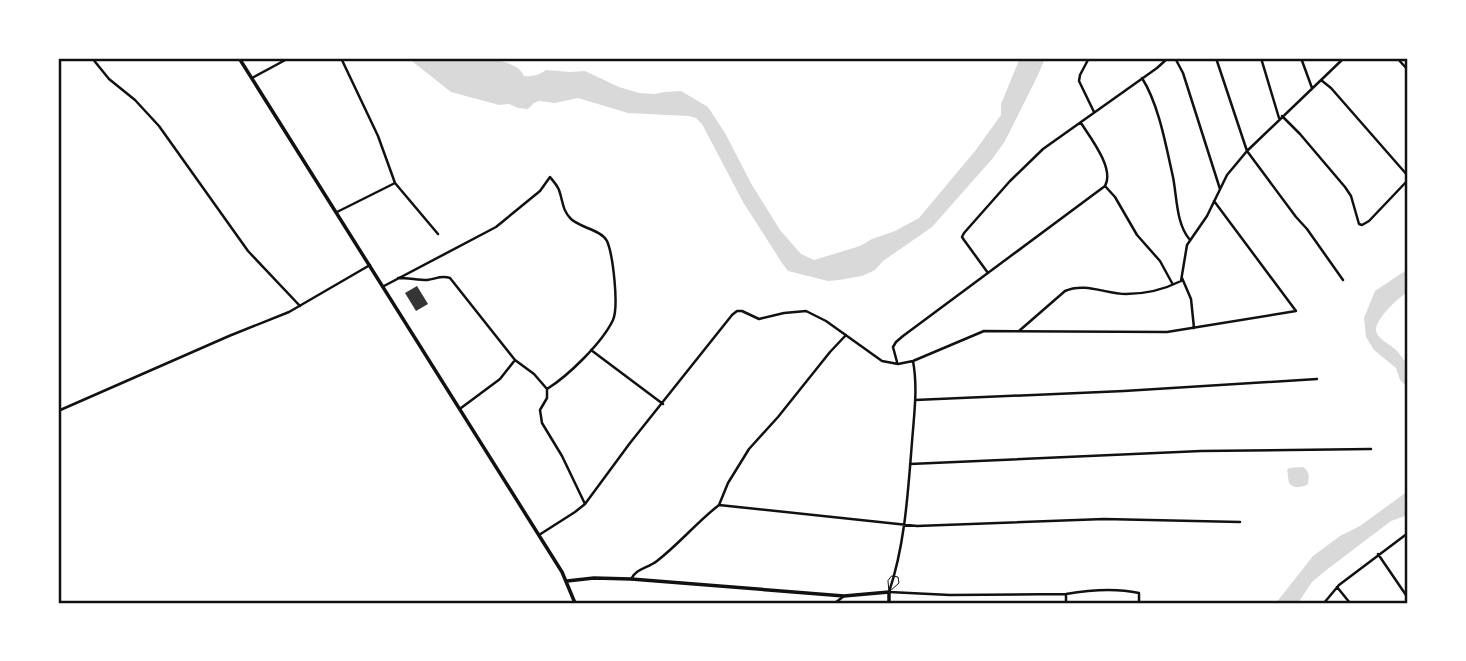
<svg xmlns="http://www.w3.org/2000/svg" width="1466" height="661" viewBox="0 0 1466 661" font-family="'Sofia Sans Condensed',sans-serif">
  <rect width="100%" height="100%" fill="#fff"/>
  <!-- water -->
  <path fill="#d9d9d9" d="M408 58C432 58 514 50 524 76 533 77 539 75 546 70L570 72 585 71 619 87 639 93 655 94 664 92 681 91 708 107 725 133 752 185 780 230 801 254 814 260 860 246 872 239 895 231 919 218 975 151 1001 115V104L1020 58H1045L1038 75 1005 141 993 158 932 227 883 261 875 270 862 276 839 280 828 281 788 271 782 263 743 202 702 124 696 118 688 116 628 113 578 98 555 103 539 101 534 103 528 109 518 108 509 104 499 105 451 92Z
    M1408 269V292C1399 297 1375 319 1376 331 1378 340 1391 344 1397 351 1401 355 1403 360 1408 364V388L1400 380 1396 368 1374 350 1366 337 1364 318 1375 291Z
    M1303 467C1310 472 1309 476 1308 484 1304 487 1294 489 1290 484 1288 482 1288 473 1287 470L1289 468Z
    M1408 491V515L1391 521 1325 571 1312 582 1298 603H1276L1313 556 1340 536 1360 526Z"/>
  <!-- building -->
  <path fill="#353535" d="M417 286 428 304 416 311 405 293Z"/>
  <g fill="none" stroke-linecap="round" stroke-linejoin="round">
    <!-- service -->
    <path stroke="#111" stroke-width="1" d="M892 576 898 577 899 583 889 592 888 581Z"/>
    <!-- minor -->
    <path stroke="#111" stroke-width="2.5" d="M92 58 109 79 135 100 159 126 248 251 300 306
      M341 58 378 136 395 183 438 234
      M1089 58 1080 75 1079 81 1094 112
      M1175 58 1183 73 1220 189
      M1216 58 1247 151 1296 217 1307 229 1343 280
      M1261 58 1279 118
      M1301 58 1312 88
      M1397 58 1408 70
      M252 78 289 58
      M1142 78C1159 105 1166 146 1173 177 1177 197 1176 224 1190 240
      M1321 80 1331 88 1408 176
      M1282 116 1300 134 1345 187 1351 196 1359 224 1362 225 1369 221 1408 180
      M1105 186 1115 197 1137 235 1160 261 1172 283
      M337 212 395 183
      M988 273 964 240 962 237 964 233 1010 181 1043 149 1157 68 1168 58
      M398 278C408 278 418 280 427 280 436 279 441 275 450 278L515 360 534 374 547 389V398L540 410 542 423 562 456 585 504
      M1182 278 1191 299 1194 328
      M384 286 496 227 540 191 550 177C553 181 557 185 559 190 563 201 562 210 571 219 581 228 601 230 607 241 613 255 619 306 613 320 602 343 568 376 547 389
      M1019 331 1065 291C1085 282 1106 294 1126 294 1144 294 1165 289 1181 281L1187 245 1207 216 1227 175 1247 151 1344 58
      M591 350 663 404
      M913 361C918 388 914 415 912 442 908 492 905 545 889 592L950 595 1066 594C1089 590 1116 588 1139 593V603
      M897 362 893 347 896 342 903 336 1105 186C1115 169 1090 137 1081 123
      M915 400 1124 391 1317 379
      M461 408 500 379 515 360
      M58 411 229 336 289 312 370 265
      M910 464 1201 451 1371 449
      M719 505 728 483 749 449 778 417 830 352 846 335
      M539 535 575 512 585 504 630 443 732 315 737 311H742L759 319 784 313 806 311 826 321 882 361 898 364 913 361 984 331 1167 332 1296 311 1214 201
      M1378 554 1408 598
      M631 579C637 568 648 568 657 561 679 544 697 522 719 505L917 526 1104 519 1240 522
      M1337 587 1350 603
      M1066 594V603
      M835 603 844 596
      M1324 603 1339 585 1408 533"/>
    <!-- tertiary -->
    <path stroke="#111" stroke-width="3.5" d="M567 581 594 578 631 579 844 596 889 592V603"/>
    <!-- secondary -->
    <path stroke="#111" stroke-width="3.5" d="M239 58 562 572 575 603"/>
  </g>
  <!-- border -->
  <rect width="1466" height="661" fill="none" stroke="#ffffff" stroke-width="119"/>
  <rect x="60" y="60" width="1346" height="542" fill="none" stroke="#111" stroke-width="2.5"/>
</svg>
